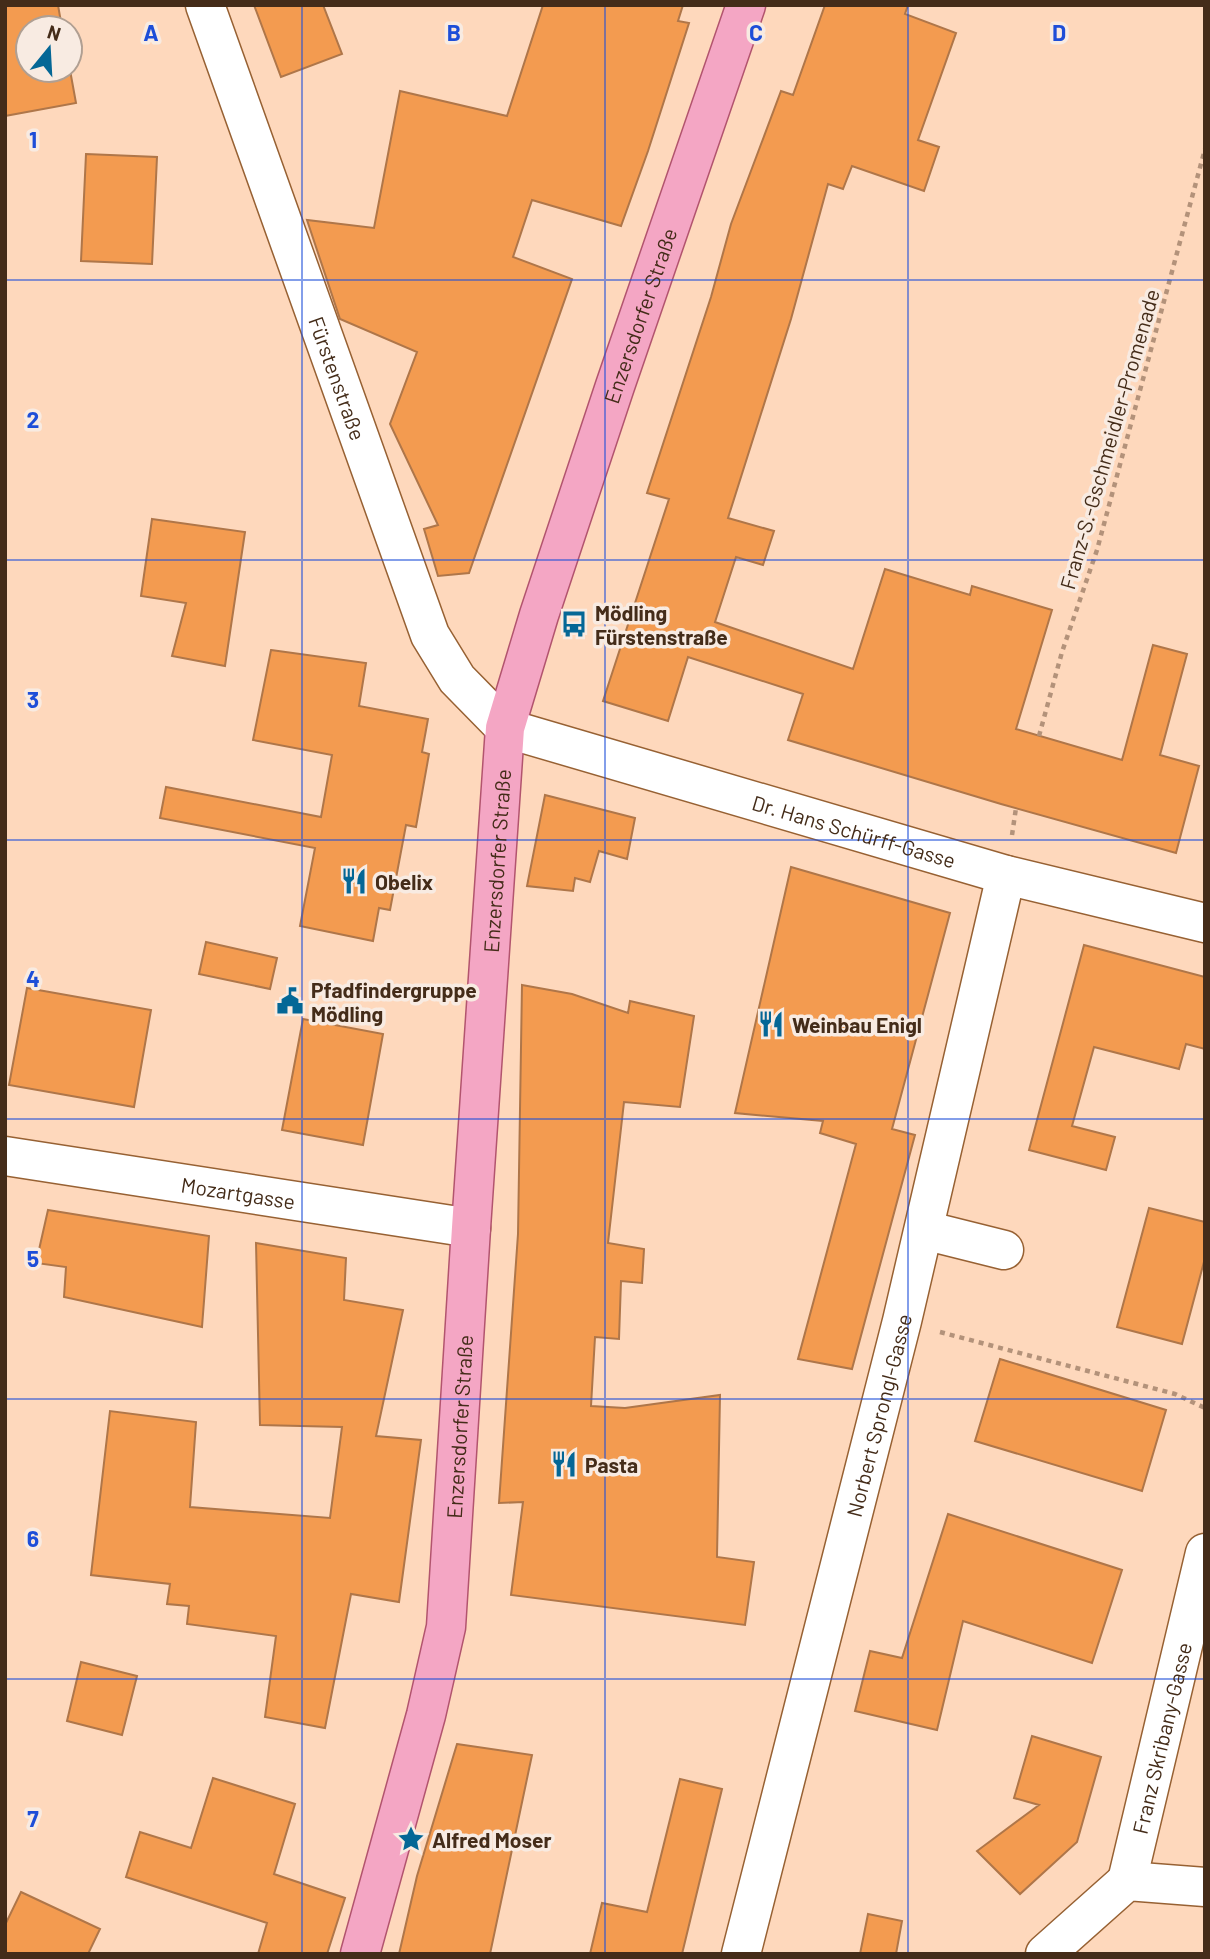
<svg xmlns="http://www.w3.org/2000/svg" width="1210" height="1959" viewBox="0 0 1210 1959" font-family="Barlow,sans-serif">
  <rect width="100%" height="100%" fill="#fed8bc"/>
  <!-- building -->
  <path fill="#f39b50" stroke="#af7649" stroke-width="2" d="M5 5H58L62 28H28V70H70L76 103 5 116Z
    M254 5H323L342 54 281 77Z
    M543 5H683L678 21 689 23 648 151 621 226 532 200 513 257 572 279 469 573 438 576 424 529 438 525 390 424 417 352 340 319 307 220 374 228 400 91 507 116Z
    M825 5H908L905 14 956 33 918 140 939 147 924 191 852 166 843 189 828 184 791 319 728 518 774 531 763 565 736 557 715 622 853 669 885 569 970 595 972 586 1052 610 1016 729 1122 760 1153 645 1187 654 1160 755 1199 766 1176 853 1001 804 788 740 803 694 688 657 668 721 603 701 669 499 647 493 711 297 731 224 781 91 793 95Z
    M86 154 157 157 152 264 81 261Z
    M152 519 245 532 225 666 172 656 186 603 141 596Z
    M271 650 366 663 359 706 428 719 422 752 429 754 416 827 406 825 390 910 379 908 373 941 300 926 315 848 160 818 166 787 321 817 332 755 253 740Z
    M545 795 635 818 627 859 599 851 590 882 575 878 573 891 527 886Z
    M791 867 950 913 892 1129 915 1135 852 1369 798 1359 856 1144 820 1133 823 1121 735 1113Z
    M206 942 277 958 270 989 199 974Z
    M1084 945 1205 977V1049L1186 1044 1179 1069 1094 1047 1072 1126 1115 1137 1106 1170 1029 1150Z
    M522 985 572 994 628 1013 630 1001 694 1016 680 1107 624 1102 608 1243 644 1249 642 1283 621 1281 619 1339 595 1337 591 1406 625 1408 720 1395 717 1557 754 1562 745 1625 511 1595 523 1502 499 1503 518 1234Z
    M27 988 151 1010 134 1107 9 1085Z
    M303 1019 383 1034 363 1145 282 1130Z
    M1149 1208 1205 1222V1258L1182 1344 1117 1327Z
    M48 1210 209 1236 202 1327 64 1297 66 1267 36 1263Z
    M256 1243 346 1258 344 1300 403 1310 376 1436 421 1440 399 1602 351 1594 325 1728 265 1717 276 1636 187 1624 189 1606 167 1604 170 1584 91 1575 110 1411 196 1422 190 1507 330 1518 342 1427 260 1425Z
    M1000 1359 1166 1410 1142 1491 975 1441Z
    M948 1514 1122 1570 1092 1663 963 1621 937 1730 855 1711 870 1651 902 1658Z
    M81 1662 137 1676 122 1735 67 1721Z
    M1032 1736 1101 1757 1077 1842 1020 1894 977 1851 1039 1805 1014 1798Z
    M457 1744 532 1755 490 1954H399L417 1876Z
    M213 1778 295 1804 274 1874 345 1898 327 1954H258L267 1923 126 1877 140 1832 191 1848Z
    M680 1779 722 1789 682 1954H590L602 1903 647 1912Z
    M21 1892 100 1929 88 1954H5V1925Z
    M868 1914 902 1921 896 1954H860Z"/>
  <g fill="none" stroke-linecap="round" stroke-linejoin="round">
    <!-- minor casing -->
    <g stroke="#976133" stroke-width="41">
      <g id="minor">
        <path id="s1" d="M205 5 430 635 457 679 505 728 1006 875 1205 923"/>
        <path id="s2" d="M5 1156 471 1228"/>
        <path d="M924 1230 1004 1250"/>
        <path id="s3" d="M1127 1881 1205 1553"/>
        <path id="s4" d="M741 1954 902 1321 1006 875"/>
        <path d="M1045 1954 1127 1881 1205 1887"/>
      </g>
    </g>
    <!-- major casing -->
    <g stroke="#b2546e" stroke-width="41">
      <g id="major">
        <path id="s5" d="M360 1954 426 1715 446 1627 471 1228 505 728 539 615 615 386 746 5"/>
      </g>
    </g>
    <!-- path -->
    <path stroke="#b3927a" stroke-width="4.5" stroke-dasharray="5 5" stroke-linecap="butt" d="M1039 736 1062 652 1097 550 1205 149
      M1012 835 1016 808
      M940 1332 1175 1394 1205 1408"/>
    <!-- minor -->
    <use href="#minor" stroke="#fff" stroke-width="38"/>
    <!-- major -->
    <use href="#major" stroke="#f4a6c4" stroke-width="38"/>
  </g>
  <!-- grid -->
  <path fill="none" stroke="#1d4ed8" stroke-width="2" stroke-opacity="0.55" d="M302 5V1954M605 5V1954M908 5V1954M5 280H1205M5 560H1205M5 840H1205M5 1119H1205M5 1399H1205M5 1679H1205"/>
  <!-- icons -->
  <defs>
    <g id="bus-bare" transform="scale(2.1)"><path d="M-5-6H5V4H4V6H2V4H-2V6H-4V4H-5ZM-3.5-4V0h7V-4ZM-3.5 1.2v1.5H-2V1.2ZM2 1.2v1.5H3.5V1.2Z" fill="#046796" stroke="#f8ebe2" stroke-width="2.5" paint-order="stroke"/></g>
    <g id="restaurant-bare" transform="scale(2.1)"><path d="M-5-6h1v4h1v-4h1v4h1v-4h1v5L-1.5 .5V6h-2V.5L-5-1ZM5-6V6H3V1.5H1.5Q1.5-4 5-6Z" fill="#046796" stroke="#f8ebe2" stroke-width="2.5" paint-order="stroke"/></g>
    <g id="civic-bare" transform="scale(2.1)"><path d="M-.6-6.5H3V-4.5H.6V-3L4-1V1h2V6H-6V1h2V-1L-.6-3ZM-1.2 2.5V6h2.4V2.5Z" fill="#046796" stroke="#f8ebe2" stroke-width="2.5" paint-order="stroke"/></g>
    <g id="sight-bare" transform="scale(2.1)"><path d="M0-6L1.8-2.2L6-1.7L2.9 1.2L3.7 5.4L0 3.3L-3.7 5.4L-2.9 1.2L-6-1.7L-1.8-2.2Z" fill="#046796" stroke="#f8ebe2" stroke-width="2.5" paint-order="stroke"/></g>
  </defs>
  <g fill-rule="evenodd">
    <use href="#bus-bare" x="574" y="624"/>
    <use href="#restaurant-bare" x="354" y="881"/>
    <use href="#civic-bare" x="290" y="1001"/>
    <use href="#restaurant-bare" x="771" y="1024"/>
    <use href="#restaurant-bare" x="564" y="1464"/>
    <use href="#sight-bare" x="411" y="1839"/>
  </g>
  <g text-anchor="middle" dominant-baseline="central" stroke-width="7" stroke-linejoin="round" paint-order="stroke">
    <!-- street labels -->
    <g font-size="21" fill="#442c19" stroke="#f8ebe2">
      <text stroke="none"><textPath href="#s5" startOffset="1673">Enzersdorfer Straße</textPath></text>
      <text stroke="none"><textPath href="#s1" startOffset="396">Fürstenstraße</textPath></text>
      <text transform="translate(1109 439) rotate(-74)">Franz-S.-Gschmeidler-Promenade</text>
      <text stroke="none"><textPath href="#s1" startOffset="1153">Dr. Hans Schürff-Gasse</textPath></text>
      <text stroke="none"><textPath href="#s5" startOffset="1106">Enzersdorfer Straße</textPath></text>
      <text stroke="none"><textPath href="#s2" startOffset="236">Mozartgasse</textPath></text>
      <text stroke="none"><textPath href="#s4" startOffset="556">Norbert Sprongl-Gasse</textPath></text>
      <text stroke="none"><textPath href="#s5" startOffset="539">Enzersdorfer Straße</textPath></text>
      <text stroke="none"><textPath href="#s3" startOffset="147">Franz Skribany-Gasse</textPath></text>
    </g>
    <!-- poi labels -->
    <g font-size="21" font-weight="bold" fill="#442c19" stroke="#f8ebe2" text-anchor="start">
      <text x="595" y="612">Mödling<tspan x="595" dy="24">Fürstenstraße</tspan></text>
      <text x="375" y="881">Obelix</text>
      <text x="311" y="989">Pfadfindergruppe<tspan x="311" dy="24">Mödling</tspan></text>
      <text x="792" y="1024">Weinbau Enigl</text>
      <text x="585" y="1464">Pasta</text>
      <text x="432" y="1839">Alfred Moser</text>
    </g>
  </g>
  <g font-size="23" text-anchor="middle" font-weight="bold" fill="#1d4ed8" stroke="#f8ebe2" stroke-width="7" stroke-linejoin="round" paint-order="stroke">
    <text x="151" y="41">A</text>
    <text x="454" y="41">B</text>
    <text x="756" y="41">C</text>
    <text x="1059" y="41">D</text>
    <text x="33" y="148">1</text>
    <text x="33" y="428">2</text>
    <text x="33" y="708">3</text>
    <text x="33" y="987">4</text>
    <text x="33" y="1267">5</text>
    <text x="33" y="1547">6</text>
    <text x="33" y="1827">7</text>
  </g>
  <!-- border -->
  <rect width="1210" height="1959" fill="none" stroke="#442c19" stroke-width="14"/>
  <!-- north arrow -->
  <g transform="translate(49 49) rotate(18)"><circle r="33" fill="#f8ebe2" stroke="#b09f92" stroke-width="2"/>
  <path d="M0-5L12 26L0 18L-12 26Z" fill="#046796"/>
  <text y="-10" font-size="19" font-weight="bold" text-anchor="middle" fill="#442c19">N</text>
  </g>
</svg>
